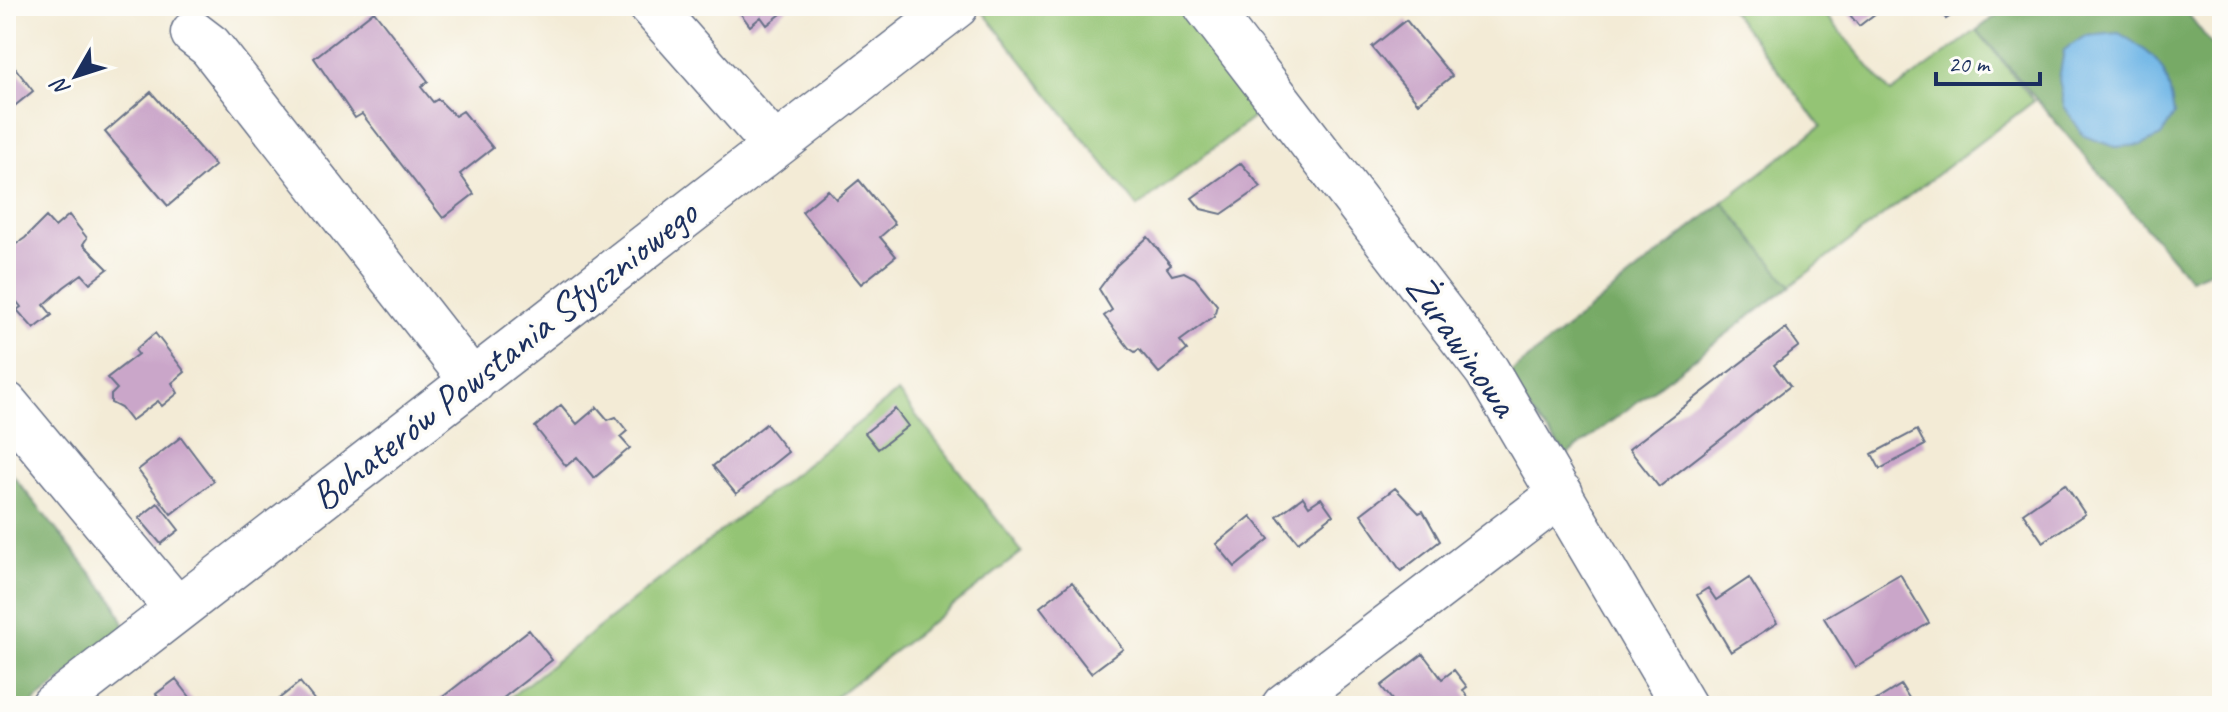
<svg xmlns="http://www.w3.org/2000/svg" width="2228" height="712" viewBox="0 0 2228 712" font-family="Caveat,sans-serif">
  <rect width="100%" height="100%" fill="#fdfcf7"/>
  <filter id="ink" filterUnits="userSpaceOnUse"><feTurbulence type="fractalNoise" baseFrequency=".0125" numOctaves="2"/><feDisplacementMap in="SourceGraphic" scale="16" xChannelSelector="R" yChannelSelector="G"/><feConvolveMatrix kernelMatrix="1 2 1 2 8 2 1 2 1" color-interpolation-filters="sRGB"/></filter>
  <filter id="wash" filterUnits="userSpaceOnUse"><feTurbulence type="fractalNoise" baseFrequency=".006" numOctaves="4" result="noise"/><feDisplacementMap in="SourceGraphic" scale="32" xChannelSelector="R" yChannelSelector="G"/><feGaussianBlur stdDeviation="1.8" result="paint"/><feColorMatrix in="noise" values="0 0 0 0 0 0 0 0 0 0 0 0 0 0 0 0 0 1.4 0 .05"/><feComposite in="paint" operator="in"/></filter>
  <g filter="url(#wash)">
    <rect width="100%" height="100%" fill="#f3ebd6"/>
    <!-- green -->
    <path fill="#94c474" stroke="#587a69" stroke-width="2" d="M983 6H1189L1269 105 1138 207 980 8Z
      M1728 6H1819L1891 93 1977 30 2034 101 1790 286 1723 202 1821 126Z
      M898 392 1022 552 824 706H499Z"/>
    <!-- forest -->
    <path fill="#7a6" stroke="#496c62" stroke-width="2" d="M2009 6H2182L2222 58V266L2190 279 1977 30Z
      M1723 202 1790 286 1567 455 1503 379Z
      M6 467 115 603 126 629 29 706H6Z"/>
    <!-- water -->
    <path fill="#6fb6e6" stroke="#4572a2" stroke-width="2" d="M2119 33C2161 59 2167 65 2174 115L2161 136 2142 145 2116 147 2084 136 2064 106 2059 79 2064 50 2085 36Z"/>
    <g id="blocks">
      <!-- building -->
      <path fill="#caa6c9" d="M735 6H791L767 25 761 17 750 26Z
        M1843 6H1885L1859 26Z
        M1938 6H1966L1946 19Z
        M374 11 428 81 421 87 433 102 438 99 455 116 463 111 493 148 460 174 474 194 443 218 362 114 355 118 314 58Z
        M1406 20 1452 76 1418 103 1372 47Z
        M6 56 33 91 6 113Z
        M151 92 215 166 168 206 105 132Z
        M1241 163 1261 187 1222 214 1201 209 1192 198Z
        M859 180 895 224 880 237 896 256 861 284 802 212 828 190 836 199Z
        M69 215 87 238 83 244 108 269 90 283 82 274 64 287 44 305 52 315 34 329 17 310 21 307 13 297 6 300V245L9 249 25 238 46 217 55 227Z
        M1148 237 1171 265 1167 268 1172 275 1184 272 1195 278 1217 305 1214 316 1180 341 1187 350 1159 373 1139 349 1135 352 1129 348 1104 316 1112 310 1099 289 1117 265Z
        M1786 328 1799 346 1774 365 1790 386 1659 487 1629 449Z
        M155 333 185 372 172 383 178 393 162 406 158 401 131 421 121 408 111 403V395L117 389 107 378 138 354 135 350Z
        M561 405 577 424 597 407 608 420 616 417 627 431 620 437 630 448 594 478 577 457 566 466 535 427Z
        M895 409 908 426 878 449 865 433Z
        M766 424 788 452 736 494 713 466Z
        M1917 430 1925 445 1880 469 1872 454Z
        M181 437 214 481 171 514 138 470Z
        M2065 484 2085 514 2043 542 2023 513Z
        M1395 488 1419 513 1423 511 1440 541 1401 571 1361 514Z
        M1303 497 1309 506 1321 498 1333 515 1298 542 1277 516Z
        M158 503 179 530 161 544 139 518Z
        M1251 516 1269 539 1235 567 1216 544Z
        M1900 574 1929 623 1855 668 1824 618Z
        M1749 578 1777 623 1731 652 1697 595 1708 588 1716 600Z
        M1072 582 1123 649 1091 673 1040 607Z
        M529 630 552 660 493 706H431Z
        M1423 654 1442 679 1454 670 1467 687 1463 690 1472 703 1476 700 1481 706H1397L1381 686Z
        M176 679 197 706H154L161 701 156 694Z
        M300 682 319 706H270Z
        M1901 685 1914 706H1867Z"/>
    </g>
  </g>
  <g filter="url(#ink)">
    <use href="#blocks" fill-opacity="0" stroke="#677188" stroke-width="2"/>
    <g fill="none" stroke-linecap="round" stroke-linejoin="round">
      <!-- minor casing -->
      <g stroke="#677188" stroke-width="47">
        <path id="minor" d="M651 6 774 145
          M1206 6 1487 371 1684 706
          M193 33 210 46 473 382
          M6 404 177 609
          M53 706 956 6
          M1284 706 1561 494"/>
      </g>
      <!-- minor -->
      <use href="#minor" stroke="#fff" stroke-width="44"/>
    </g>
  </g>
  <g text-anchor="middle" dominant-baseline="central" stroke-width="7" stroke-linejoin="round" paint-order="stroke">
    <!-- street labels -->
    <g font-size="40" fill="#1b2f5e" stroke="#fdfcf7">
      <text transform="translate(1462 345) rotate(55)">Żurawinowa</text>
      <text transform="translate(504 355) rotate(-38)">Bohaterów Powstania Styczniowego</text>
    </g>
  </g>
  <!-- margin -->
  <rect width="2228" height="712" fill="none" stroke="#fdfcf7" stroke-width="32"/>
  <!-- north arrow -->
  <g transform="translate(76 76) rotate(231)" stroke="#fdfcf7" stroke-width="6" paint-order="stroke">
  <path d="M0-6L14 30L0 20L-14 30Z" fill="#1b2f5e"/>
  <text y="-12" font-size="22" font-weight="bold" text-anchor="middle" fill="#1b2f5e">N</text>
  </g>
  <!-- scale -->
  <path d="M1936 72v12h104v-12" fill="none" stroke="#1b2f5e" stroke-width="4"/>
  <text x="1948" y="72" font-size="24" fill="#1b2f5e" stroke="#fdfcf7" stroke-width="6" paint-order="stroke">20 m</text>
</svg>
